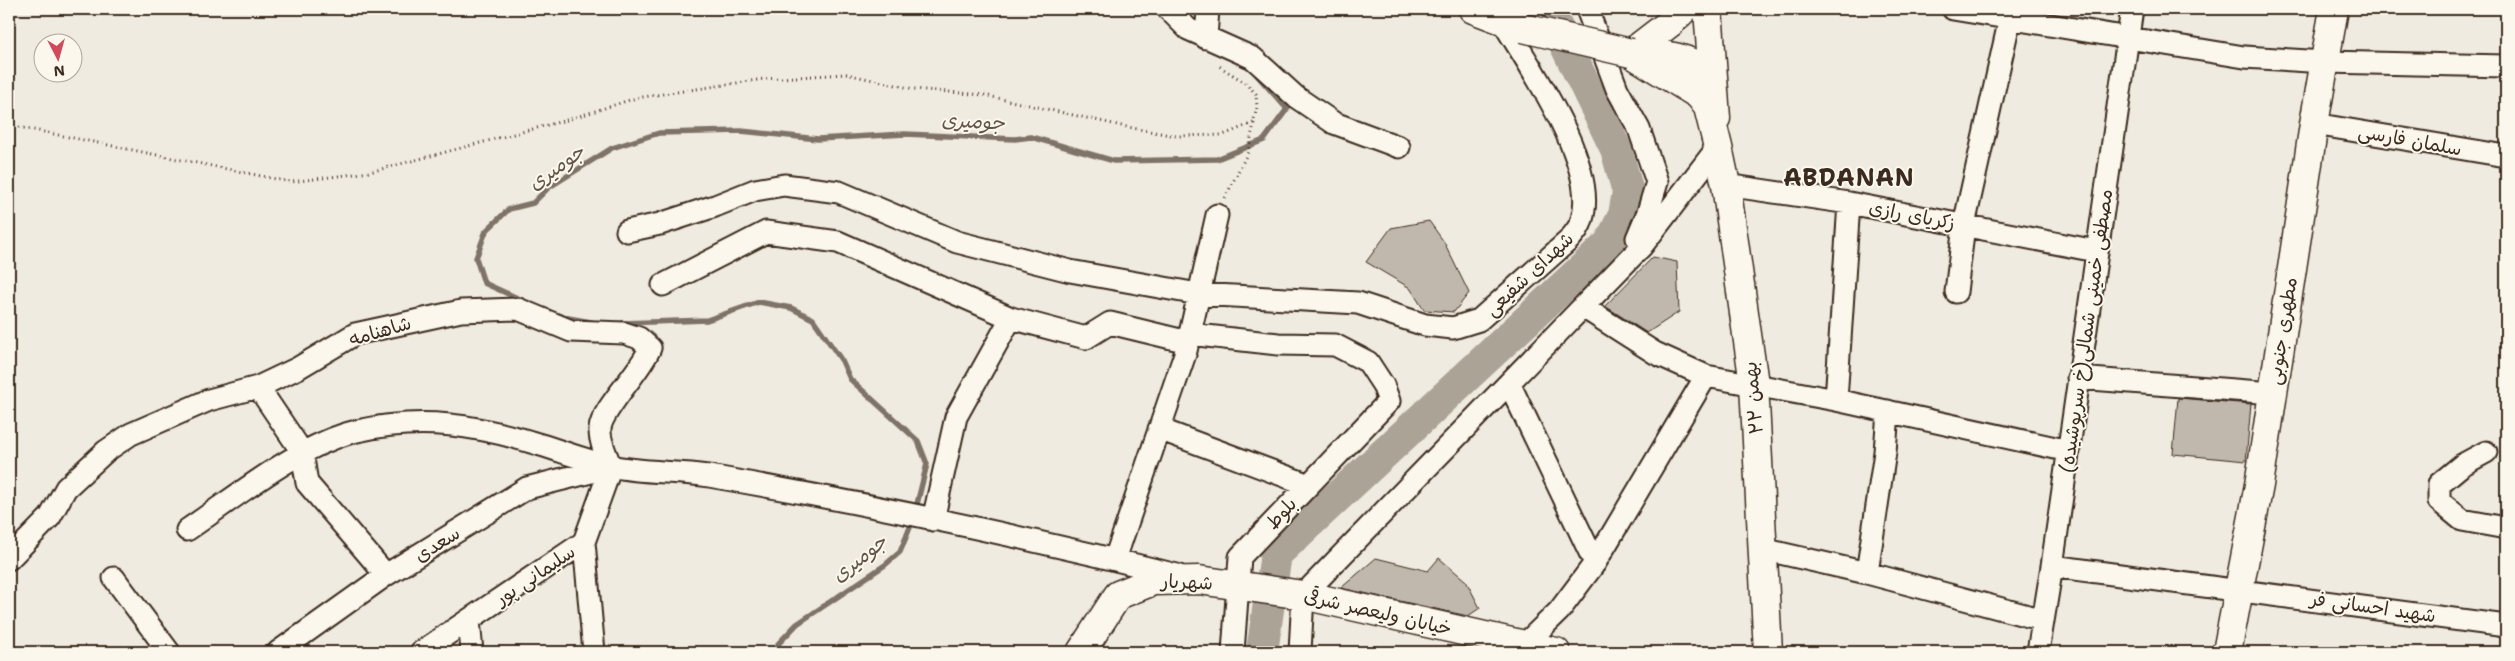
<svg xmlns="http://www.w3.org/2000/svg" width="2515" height="661" viewBox="0 0 2515 661" font-family="'Shantell Sans','Playpen Sans Arabic',sans-serif">
  <rect width="100%" height="100%" fill="#f0ebe0"/>
  <filter id="ink" filterUnits="userSpaceOnUse"><feTurbulence type="fractalNoise" baseFrequency=".02" numOctaves="2"/><feDisplacementMap in="SourceGraphic" scale="10" xChannelSelector="R" yChannelSelector="G"/><feConvolveMatrix kernelMatrix="1 2 1 2 8 2 1 2 1" color-interpolation-filters="sRGB"/></filter>
  <g filter="url(#ink)">
    <g fill="none" stroke-linecap="round" stroke-linejoin="round">
      <!-- stream -->
      <path stroke="#7f7367" stroke-width="5.5" d="M524 301 484 283 476 258 486 231 509 209 533 203 548 188 612 148 659 133 741 131 818 139 905 134 1015 139 1031 137 1114 161 1217 159 1264 140 1287 109 1255 73
        M563 317 591 322
        M622 323 707 320 759 302 791 308 813 319 842 361 850 379 918 441 927 464 913 520 900 552 885 565 797 624 778 644 781 652"/>
      <!-- river -->
      <path stroke="#aca397" stroke-width="32" d="M1262 652 1276 554 1610 243 1624 215 1628 192 1616 149 1548 9"/>
    </g>
    <!-- building -->
    <path fill="#c0b8ad" stroke="#3b2a1e" d="M1429 221 1444 242 1469 293 1454 312 1424 310 1410 288 1366 262 1391 228Z
      M1653 257 1677 262 1679 312 1647 333 1605 306Z
      M2178 398 2251 404 2246 461 2173 454Z
      M1376 558 1428 571 1439 558 1466 581 1480 608 1468 616 1341 588Z"/>
    <g fill="none" stroke-linecap="round" stroke-linejoin="round">
      <!-- minor casing -->
      <g stroke="#3b2a1e" stroke-width="25">
        <path id="minor" d="M1168 9 1188 29 1253 58 1296 97 1334 123 1399 147
          M1526 9 1541 32
          M1587 9 1617 89 1639 129 1657 182 1648 212 1637 238
          M1953 9 2244 57 2325 62 2506 66
          M1206 38 1208 9
          M2314 124 2506 156
          M1726 185 1849 203 2096 251
          M627 231 660 224 715 206 755 190 784 185 839 192 957 242 1070 271 1198 294 1358 303 1425 325 1453 328 1479 320 1568 241C1574 234 1580 228 1582 219 1599 166 1530 67 1503 22
          M663 285 766 232 838 242 1011 318 1086 338 1110 323 1188 342
          M1956 292 1964 225 2012 9
          M1583 307 1655 353 1706 376 1836 400 2069 451
          M1189 334 1278 344 1335 345 1368 362 1383 385 1389 401 1240 557 1233 652
          M2078 378 2273 393
          M1509 383 1595 563
          M258 387 302 452 307 483 386 575
          M1836 400 1849 203
          M1159 429 1309 485
          M2486 452 2462 465 2439 484V501L2462 520 2506 528
          M933 520 956 417 1011 318
          M187 530C236 497 300 444 357 431 423 416 477 425 541 445 564 452 587 461 610 466 642 473 676 471 709 476 865 503 1022 536 1177 575
          M584 542 594 652
          M1762 549 1867 573 2043 620
          M9 559 50 517 66 488 106 451 131 434 209 400 258 387 298 368 355 334 461 311 518 309 571 331 624 333 639 338 650 348C641 371 601 410 600 429 599 441 607 456 611 467
          M1115 559 1186 351 1217 215
          M2052 566 2506 626
          M1867 573 1885 452 1888 411
          M114 578 169 652
          M469 620 472 652
          M1524 645 1559 611 1595 563 1706 376
          M278 652 386 575 527 488 611 467
          M421 652 584 542 611 467
          M1300 652 1303 595 1641 247 1718 147
          M2038 652 2052 566 2132 9"/>
      </g>
      <!-- major casing -->
      <g stroke="#3b2a1e" stroke-width="31">
        <path id="major" d="M1473 9 1523 28
          M1708 9 1716 118
          M1631 53 1699 95 1708 107 1718 147 1726 185 1754 384 1768 652
          M1631 53 1670 23 1684 9
          M1637 53C1666 54 1689 57 1712 75
          M1081 652 1118 595 1153 581 1199 580 1303 595 1556 652
          M2227 652 2259 485 2314 124 2334 9"/>
      </g>
      <!-- path -->
      <path stroke="#3b2a1e" stroke-width="3" stroke-dasharray="1 4" stroke-linecap="butt" d="M9 125 291 182 370 172 567 120 636 98 764 79 846 74 914 89 984 95 1122 126 1176 136 1223 135 1253 123 1257 108 1256 94 1247 84 1219 66
        M1225 198 1248 152 1254 123"/>
      <!-- minor -->
      <use href="#minor" stroke="#fbf7ec" stroke-width="21"/>
      <!-- major -->
      <use href="#major" stroke="#fbf7ec" stroke-width="28"/>
      <!-- major-bridge casing -->
      <g stroke="#3b2a1e" stroke-width="31" stroke-linecap="butt">
        <path id="major-bridge" d="M1523 28 1631 53"/>
      </g>
      <!-- major-bridge -->
      <use href="#major-bridge" stroke="#fbf7ec" stroke-width="28"/>
    </g>
  </g>
  <g text-anchor="middle" dominant-baseline="central" stroke-width="4" stroke-linejoin="round" paint-order="stroke">
    <!-- street labels -->
    <g font-size="19" fill="#3b2a1e" stroke="#fbf7ec">
      <text transform="translate(2410 140) rotate(10)">سلمان فارسی</text>
      <text transform="translate(1912 215) rotate(11)">زکریای رازی</text>
      <text transform="translate(1529 274) rotate(-43)">شهدای شفیعی</text>
      <text transform="translate(380 331) rotate(-16)">شاهنامه</text>
      <text transform="translate(2086 331) rotate(-82)">مصطفی خمینی شمالی(خ سرپوشیده)</text>
      <text transform="translate(2282 331) rotate(-81)">مطهری جنوبی</text>
      <text transform="translate(1753 398) rotate(-95)">۲۲ بهمن</text>
      <text transform="translate(1281 513) rotate(-46)">بلوط</text>
      <text transform="translate(437 544) rotate(-32)">سعدی</text>
      <text transform="translate(535 575) rotate(-34)">سلیمانی پور</text>
      <text transform="translate(1187 582) rotate(2)">شهریار</text>
      <text transform="translate(2373 607) rotate(8)">شهید احسانی فر</text>
      <text transform="translate(1378 612) rotate(13)">خیابان ولیعصر شرقی</text>
    </g>
    <!-- water labels -->
    <g font-size="20" font-style="italic" fill="#635448" stroke="#fbf7ec">
      <text transform="translate(973 121) rotate(3)">جومیری</text>
      <text transform="translate(556 167) rotate(-35)">جومیری</text>
      <text transform="translate(859 558) rotate(-38)">جومیری</text>
    </g>
    <!-- district labels -->
    <g font-size="24" font-weight="bold" letter-spacing="1" fill="#3b2a1e" stroke="#fbf7ec">
      <text x="1849" y="178">ABDANAN</text>
    </g>
  </g>
  <!-- margin -->
  <rect width="2515" height="661" fill="none" stroke="#fbf7ec" stroke-width="30"/>
  <rect x="15" y="15" width="2485" height="631" fill="none" stroke="#3b2a1e" stroke-width="2" filter="url(#ink)"/>
  <!-- north arrow -->
  <g transform="translate(58 58) rotate(174)"><circle r="24" fill="#fbf7ec" stroke="#aea59a"/>
  <path d="M0-4L9 19L0 12L-9 19Z" fill="#d1495b"/>
  <text y="-8" font-size="14" font-weight="bold" text-anchor="middle" fill="#3b2a1e">N</text>
  </g>
</svg>
